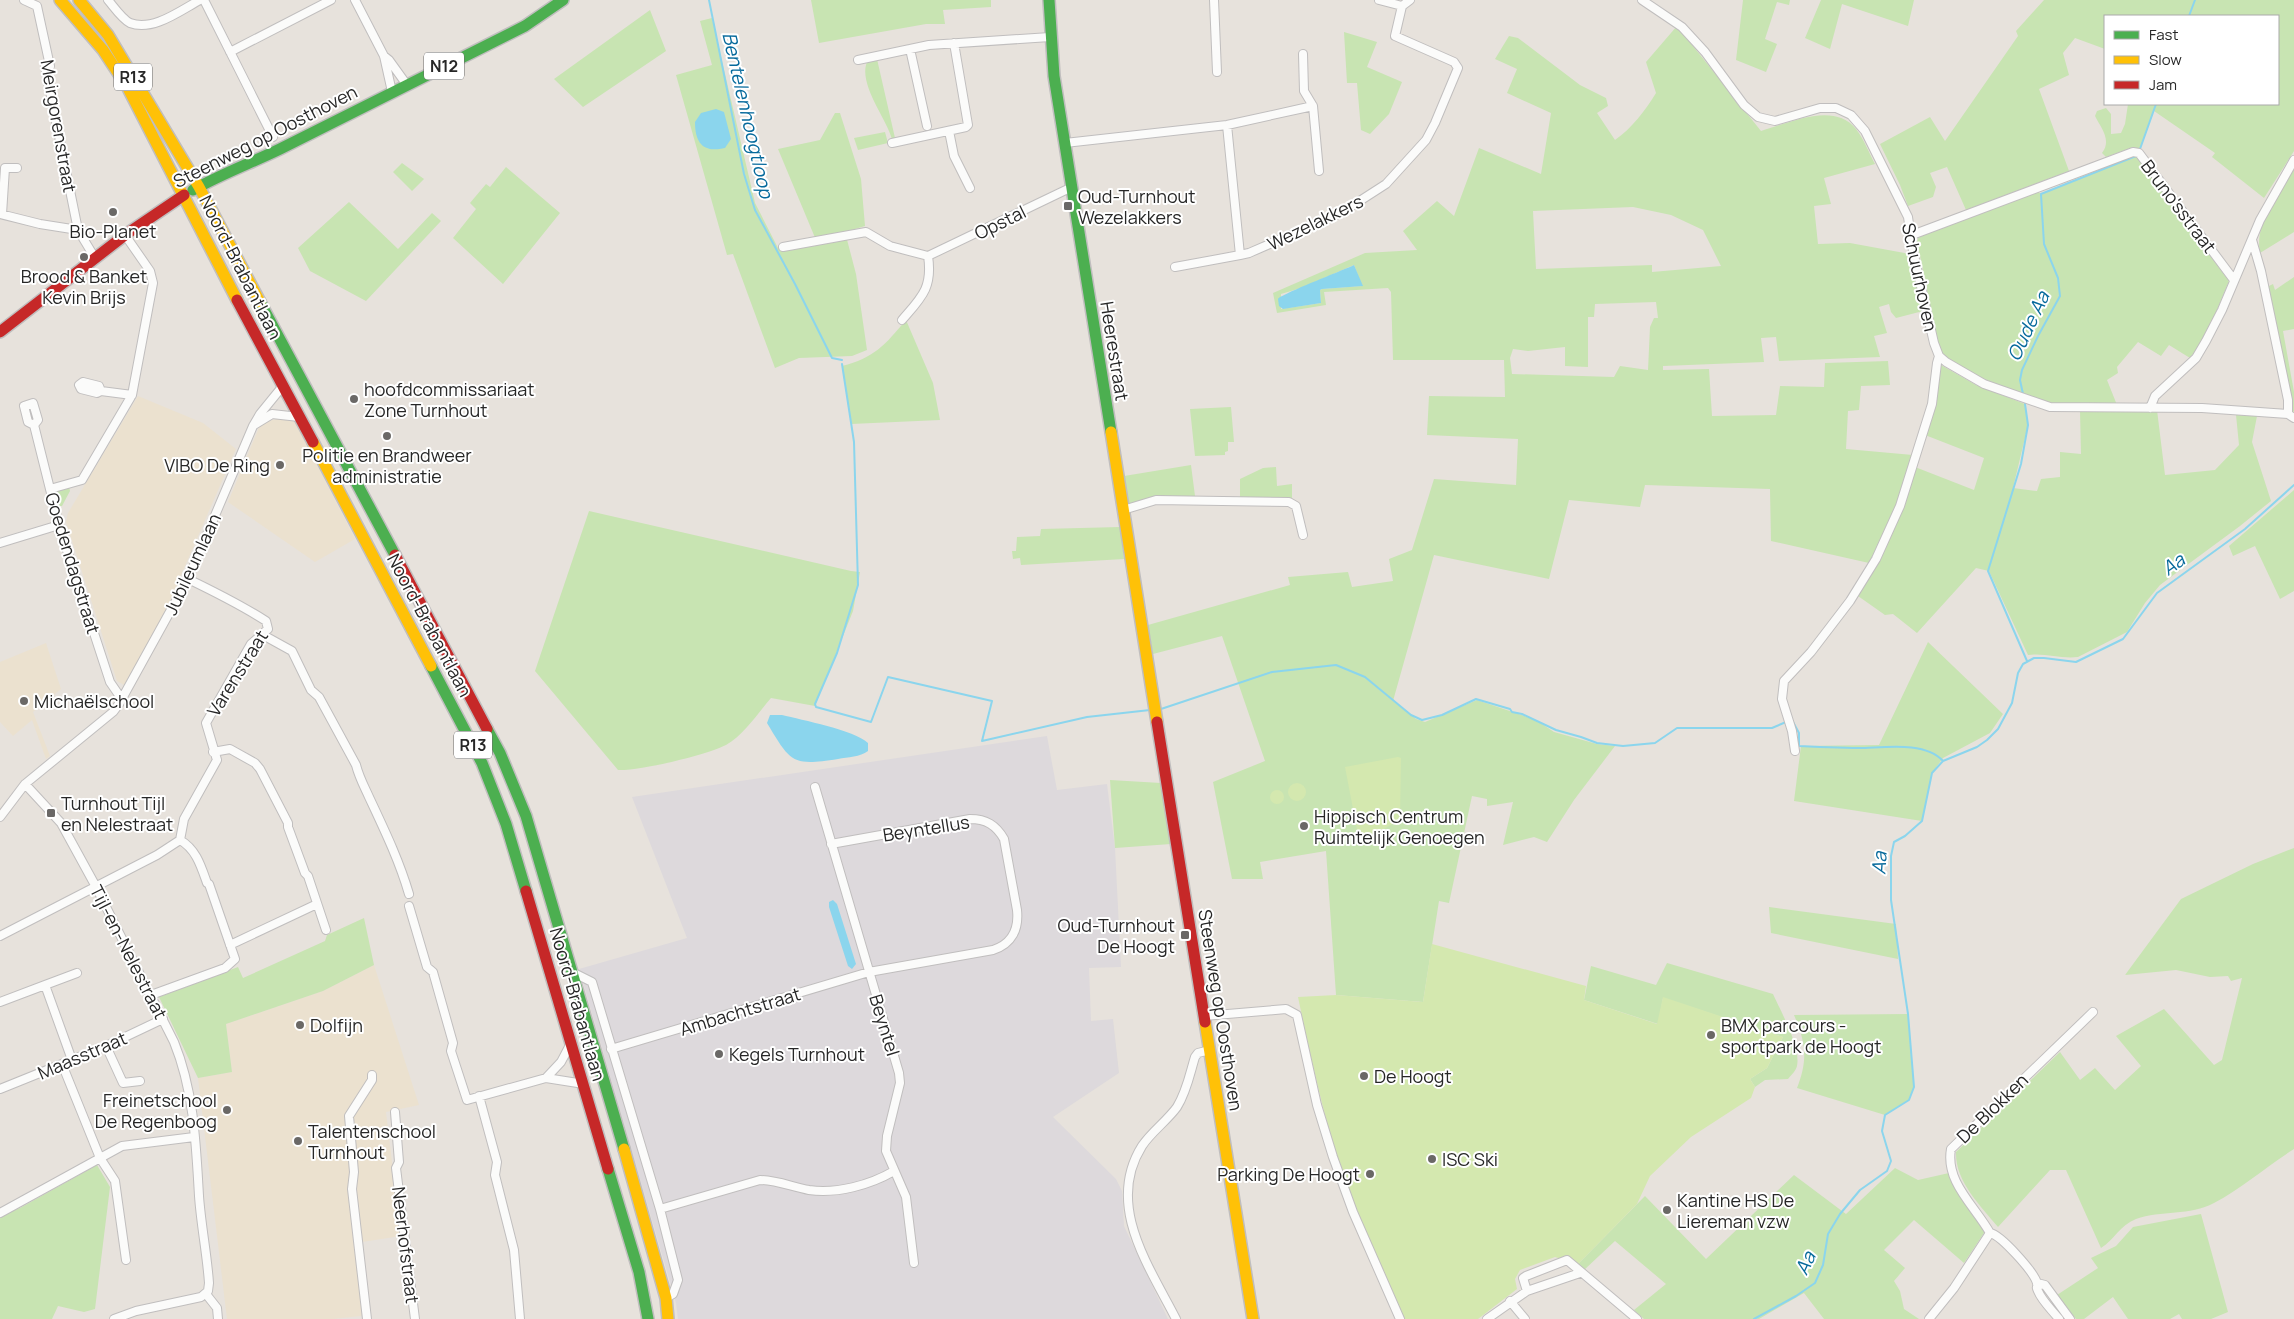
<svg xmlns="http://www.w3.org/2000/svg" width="2294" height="1319" viewBox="0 0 2294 1319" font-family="Manrope,sans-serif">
  <rect width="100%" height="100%" fill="#e7e2dc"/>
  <!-- industrial -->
  <path fill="#ddd9dc" d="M1047 736 1057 790 1107 784 1115 848 1121 967 1089 968 1091 1021 1113 1019 1119 1073 1053 1117 1116 1179 1122 1191 1124 1226 1168 1319H678L676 1303 579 969 687 938 632 797Z"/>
  <!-- education -->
  <path fill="#ebe1cf" d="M138 396 203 423 236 449 165 612 124 685 117 681 66 522 68 513Z
    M285 418 294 422 298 428 355 539 315 562 228 502 260 425 272 420Z
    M46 643 61 689 33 712 50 756 46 759 32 720 13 736 0 722V662Z
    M374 965 419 1105 386 1112 401 1236 362 1242 370 1315 333 1319H227L198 1078 232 1072 226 1024 323 991Z"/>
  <!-- green -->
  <path fill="#c8e4b2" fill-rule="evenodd" d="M811 0H991V7L943 10 945 24H926L819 43Z
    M1743 0H1790L1789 5 1777 2 1765 39 1777 44 1766 72 1736 60Z
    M1821 0H1914L1908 26 1842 4 1830 49 1805 38Z
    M2044 0H2294V151L2264 198 2212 157 2215 153 2154 111 2140 149 2133 147 2106 157 2102 153C2112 140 2101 128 2095 116L2097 111 2106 108 2111 114V134L2121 133 2125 124 2128 104H2278V16H2105V49L2075 38 2063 53 2069 75 2039 89 2069 171 1966 210 1947 167 1930 173 1936 187 1933 197 1908 206 1900 185 1880 144 1930 117 1945 141 2018 36 2016 31Z
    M650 10 666 51 583 107 554 79Z
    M712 18 755 203 778 248 816 240 778 149 820 140 835 113H840L861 179 865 226 845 232 856 274 867 350 852 356 799 358 775 368 733 254 727 255 676 75 712 65 700 21Z
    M1677 26 1761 131C1789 123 1834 101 1856 129 1864 139 1869 153 1875 164L1824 178 1831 204 1814 206 1818 244 1850 243 1910 254 1923 311 1896 318 1891 312 1889 304 1879 307 1887 333 1874 336 1880 357 1779 361 1776 337 1761 338 1764 362 1663 366V370L1709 369 1712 416 1776 415 1780 386 1824 387 1825 363 1888 361 1890 385 1861 386 1859 410 1848 411 1846 449 1913 455 1894 512 1869 563 1771 541 1770 489 1645 485 1640 507 1569 500 1549 579 1434 555 1393 701 1416 719 1425 722 1477 700 1536 720 1554 732 1597 744 1615 746 1574 800 1547 842 1534 837 1503 845 1513 802 1487 806V799L1472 796 1449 903 1439 901 1423 1002 1336 995 1326 851 1260 862 1263 879H1232L1213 782 1265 761 1222 636 1153 654 1148 625 1290 585 1288 577 1348 572 1352 587 1393 581 1389 559 1412 550 1434 479 1516 485 1518 439 1427 435 1429 396 1505 397 1504 360H1393L1391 292 1388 288 1324 292 1326 305 1277 313 1273 293 1365 253 1417 250 1403 231 1437 201 1454 216 1479 148 1541 174 1551 113 1507 93 1517 69 1495 59 1509 36 1518 38 1580 85 1606 98 1608 106 1597 113 1615 140C1632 128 1645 111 1656 93L1646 62ZM1633 207 1671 215 1703 230 1721 266 1652 272V265L1536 269 1533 211ZM1354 265 1362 286 1322 289 1320 290 1321 303 1281 309V294L1301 288ZM1656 302 1658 318H1654L1650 327 1648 370 1620 366 1614 377 1512 374 1510 358 1513 349 1528 351 1565 347V366L1588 367V317H1594L1595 304Z
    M1344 32 1377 42 1367 67 1402 82 1389 114 1370 134 1361 130 1357 83H1347Z
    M877 59 895 138 892 139C886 118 858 84 867 62Z
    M885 132 888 143 858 150 854 138Z
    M2136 156 2229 281 2207 334 2190 358 2169 345 2161 356 2138 342 2117 367 2118 373 2107 380 2117 405C2095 406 2071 407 2049 403 2029 399 1948 367 1940 350 1937 342 1936 332 1934 324 1928 297 1923 269 1917 242L1919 235 2037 191 2041 194Z
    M402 163 424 179 412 191 393 172Z
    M506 167 560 213 503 284 453 238 476 209 470 203 486 184 490 187Z
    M2294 169V232L2260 253C2254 223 2279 194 2294 169Z
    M349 202 398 249 432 213 441 221 366 301 310 271 298 248Z
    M2294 277V329L2283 331 2294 392V415L2267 287 2273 284 2275 290Z
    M906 320 933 383 940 420 851 424 842 366C874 358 885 345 906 320Z
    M1941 365 1976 385 2025 404 2028 425 2013 488 2037 491 2041 479 2060 477V452L2081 454 2080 411 2157 410 2165 475 2215 470 2239 445 2236 415 2257 416 2252 442 2271 501 2240 526 2160 585 2145 603 2127 632 2078 657C2061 659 2046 653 2028 655L1989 571 1976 568 1917 633 1893 614 1885 615 1858 596 1880 558 1915 467 1974 490 1984 458 1925 435 1934 406Z
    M1231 407 1234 442H1228V451L1225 452V455L1195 456 1190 409Z
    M1191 465 1195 496 1160 497 1131 505 1128 504 1124 476Z
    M1276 467 1277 486 1292 484V499L1240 498V479L1263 468Z
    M69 487 70 491 62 506H59L55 495 56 491Z
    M2294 490V591L2280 599 2255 546 2233 556 2229 546Z
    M589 511 851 571 860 572 853 611 815 706 771 698C758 713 744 735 726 745 706 755 640 771 618 770L535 671Z
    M1120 527 1124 559 1021 565 1020 558 1013 559 1012 551H1016L1017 537 1040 536 1041 529Z
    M1928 642 2003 714 1990 733 1943 758 1932 773 1922 821 1794 801 1801 746 1879 745Z
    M1110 780 1161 783 1171 844 1115 848Z
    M2294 848V1149C2267 1166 2242 1188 2214 1203 2190 1216 2161 1210 2136 1219 2120 1225 2114 1240 2101 1248L2066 1170H2050L1998 1227C1980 1205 1955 1181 1956 1152L2060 1052 2080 1080 2095 1068 2115 1090 2141 1066 2116 1036 2164 1009 2214 1065 2222 1060 2242 978 2231 981 2228 976 2210 977 2176 970 2125 975 2181 899 2253 864Z
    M1769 907 1896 924 1898 959 1771 933Z
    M364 918 374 965 323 991 226 1024 232 1072 198 1078 159 997 238 967 243 978 325 941 327 935Z
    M1667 963 1773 994C1781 1012 1801 1047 1797 1066 1796 1071 1791 1075 1788 1079L1765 1080 1755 1087 1750 1079 1767 1068 1783 1037 1663 998 1658 1024 1584 1000 1591 966 1656 985Z
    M1908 1014 1914 1087 1909 1100 1885 1115 1797 1088C1808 1060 1806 1043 1794 1015Z
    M97 1165 110 1187 95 1309 84 1312 58 1306 52 1319H0V1216L20 1208Z
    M1895 1168 1918 1180 1949 1173 1984 1229V1233L1964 1263 1914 1220 1884 1250 1905 1268 1894 1281 1900 1291 1904 1309 1919 1319H1824L1804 1293 1759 1319H1644L1634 1310 1666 1284 1615 1241 1584 1270 1578 1264 1645 1196 1706 1259 1794 1175 1846 1214Z
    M2201 1214 2228 1312 2211 1319H2182L2179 1314 2170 1319H2128L2113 1297 2084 1319H2076L2057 1295 2098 1268 2091 1258 2116 1246 2133 1227Z"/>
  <!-- pitch -->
  <path fill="#d4e8af" d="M1398 757 1401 758 1400 819 1371 837 1359 840 1345 767Z
    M1288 792a9 9 0 1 1 18 0a9 9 0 1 1-18 0Z
    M1270 797a7 7 0 1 1 14 0a7 7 0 1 1-14 0Z
    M1432 944 1586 986 1584 1000 1657 1024 1663 997 1783 1037 1767 1068 1750 1079 1755 1087 1751 1098 1691 1137 1650 1176 1637 1204 1578 1264 1555 1257 1520 1270 1515 1279 1517 1289 1478 1319H1404C1379 1270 1356 1217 1339 1164 1322 1109 1310 1054 1298 997L1336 995 1423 1002Z"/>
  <!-- water -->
  <path fill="#8bd5ed" d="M716 109 724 112 731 139 725 148C704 153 695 144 695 122L701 113Z
    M1354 265 1363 286 1322 289 1320 290 1321 303 1283 309 1279 306 1278 299C1281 294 1344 270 1354 265Z
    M770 715H782C802 720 854 730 868 743V751C860 757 848 757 838 759 792 766 791 763 767 723Z
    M833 900 837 904 856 964 852 969 848 966 829 907V902Z"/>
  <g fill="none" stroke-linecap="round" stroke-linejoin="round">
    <!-- stream -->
    <path stroke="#8bd5ed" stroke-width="2" d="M709 0 744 174 755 210 795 284 832 358 842 360
      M2189 16 2195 0
      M2140 149 2156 104
      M842 364 854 442 858 585 837 653 815 704 816 707 871 722 888 677 992 701 982 741 1087 717 1150 710
      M2023 394 2020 380 2022 370 2038 336 2060 296 2058 278 2044 244 2041 194 2136 156
      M2025 404 2028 425 2021 464 1988 571 2027 661
      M1161 709 1272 672 1336 665 1365 677 1411 715 1422 720 1442 715 1476 699 1510 709 1512 712 1522 714 1556 730 1581 737 1597 743 1623 746 1655 743 1677 728H1772L1786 722
      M1792 720 1799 733V746C1821 747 1843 748 1865 748 1888 747 1926 742 1943 761
      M1754 1319 1796 1296 1815 1283 1823 1265 1828 1234 1840 1214 1860 1190 1887 1171 1891 1161 1882 1131 1885 1115 1909 1100 1914 1087 1908 1014 1891 900V856L1894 842 1905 836 1922 821 1932 773 1943 761 1977 747 1987 740 1998 729 2012 703 2018 673 2023 664 2034 658H2044L2076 662 2123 639 2157 593 2245 529 2294 485"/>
    <!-- street casing -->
    <g stroke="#c0bebe" stroke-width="10">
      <path id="street" d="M24 0 37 6 50 66 45 67 78 230 95 258
        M108 0C114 7 122 19 130 23 153 32 181 10 200 0
        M204 0 273 137
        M355 0 384 56 392 92
        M1214 0 1217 72
        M1642 0 1682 27 1705 52 1744 105 1758 117 1775 121 1820 108H1836L1851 115 1865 131 1908 217 1913 251 1934 343 1939 356 1946 362 1984 384 2050 407 2202 408 2288 414 2294 418
        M1402 6 1410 0
        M910 49 927 126
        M230 52 331 0
        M1303 54 1304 91 1313 106 1319 171
        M384 56 389 60 407 85
        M858 60 929 45 1050 37
        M1227 125 1240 255 1249 253 1341 213 1386 184 1426 140 1435 123 1458 68 1454 62 1395 36 1402 6 1379 0
        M949 131 954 156 970 188
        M892 143 966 127 968 125 954 43
        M1065 143 1227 125 1313 106
        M0 214 40 224 78 230
        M2 214 5 168H17
        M1912 235 2133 152 2139 153 2234 280
        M2252 240 2261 271 2288 400V414
        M783 247 866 232 890 246 928 256
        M1175 267 1240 255
        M902 320C921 298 933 288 928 256L1072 187
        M101 391 97 393 81 389 79 385 83 382 99 386 101 391 132 395
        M2150 408 2155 396 2196 358 2206 341 2222 310 2260 220 2294 160
        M34 425 28 422 24 406 33 403 38 420 34 425 60 529 110 682 121 698
        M254 425 272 414 299 417
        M50 489 82 480 132 395 153 283 150 271 125 235
        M1123 510 1156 500 1289 502 1296 506 1303 535
        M0 543 59 525
        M263 635 292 651 311 690 319 697 356 765C359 777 364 786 369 797 384 829 399 860 409 894
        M1795 751 1792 731 1782 699 1784 681 1811 652 1850 601 1876 559 1900 506 1932 404 1937 363 1939 356
        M213 752 230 749 255 763 260 769 288 823V827L305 873 308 876 326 930
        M25 784 61 823 95 885 174 1042C194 1091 196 1144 199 1196 201 1225 207 1254 209 1283L208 1291 201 1297 136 1311 114 1319
        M815 787 899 1073 900 1083 887 1136 886 1151 906 1197 914 1263
        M0 817 25 784 113 712 119 704 188 579 253 426 260 414 282 387
        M409 906 427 967 433 972 453 1043 451 1051 467 1100 546 1078 584 1084
        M0 936 157 855 180 840 184 819 217 760 206 723 251 644 268 629 266 621C241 605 215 592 188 579
        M230 945 317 904
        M570 971 592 982 660 1209 678 1280 673 1294 666 1298
        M151 995 225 968 235 959 209 884 207 883C201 866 196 849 180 840
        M0 1002 45 985
        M1204 1016 1286 1009 1297 1015 1317 1105 1333 1157 1353 1212 1400 1319
        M106 1046 123 1083 140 1081
        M611 1049 869 972 993 950C1012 944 1019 929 1017 910L1004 839C996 825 986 819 970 819L831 844
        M72 1060 45 985 77 973
        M62 1064 100 1158 115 1181 126 1260
        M546 1078 561 1062 571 1043
        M0 1089 104 1047 163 1019
        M479 1096 497 1162 495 1175 514 1250 520 1319
        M395 1112 399 1162 396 1168 415 1319
        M660 1209 760 1180C777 1180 792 1187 809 1190 837 1194 870 1185 894 1171
        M0 1213 122 1146 194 1137
        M1990 1233C1975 1206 1945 1182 1951 1149L2093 1012
        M1990 1233C2001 1235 2034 1272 2037 1283 2039 1291 2035 1284 2038 1291 2042 1301 2052 1310 2059 1319
        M2037 1283 2045 1285 2070 1319
        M1527 1291 1523 1278 1526 1276 1567 1260 1637 1319
        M206 1294 217 1308 218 1319
        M1510 1301 1525 1319
        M367 1319 352 1189 354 1172 349 1116 372 1080V1075
        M1176 1319C1149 1266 1105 1205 1142 1146 1151 1132 1167 1121 1177 1107 1187 1091 1190 1073 1195 1057L1198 1053 1210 1050
        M1487 1319 1527 1291 1580 1273
        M1929 1319 1954 1288 1990 1233"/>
    </g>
    <!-- fast casing -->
    <g stroke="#c0bebe" stroke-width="14">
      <path id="fast" d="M1049 0 1054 76 1111 432
        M193 190C221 174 251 163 280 149L525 26 563 0
        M260 302 395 555
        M431 666 482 763 506 824 526 891
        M487 729 500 753 526 816 624 1149
        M608 1169 639 1272 648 1319"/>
    </g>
    <!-- slow casing -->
    <g stroke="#c0bebe" stroke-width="14">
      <path id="slow" d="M60 0 103 50 128 88 237 300
        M79 0 108 35 199 187 260 302
        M1111 432 1157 722
        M313 442 431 666
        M1205 1022 1253 1319
        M624 1149 666 1298 668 1319"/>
    </g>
    <!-- jam casing -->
    <g stroke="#c0bebe" stroke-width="14">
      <path id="jam" d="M237 300 313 442
        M0 332 125 235 184 195
        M395 555 487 729
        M1157 722 1205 1022
        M526 891 608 1169"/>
    </g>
    <!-- street -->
    <use href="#street" stroke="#fbfbfa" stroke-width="8"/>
    <!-- fast -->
    <use href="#fast" stroke="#4caf50" stroke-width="11"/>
    <!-- slow -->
    <use href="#slow" stroke="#ffc107" stroke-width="11"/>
    <!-- jam -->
    <use href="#jam" stroke="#c62828" stroke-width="11"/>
  </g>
  <!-- markers -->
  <g fill="#6a6866" stroke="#fff" stroke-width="2">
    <rect x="1063" y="201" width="10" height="10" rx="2.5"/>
    <circle cx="113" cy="212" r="5"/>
    <circle cx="84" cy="257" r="5"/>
    <circle cx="354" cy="399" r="5"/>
    <circle cx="387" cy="436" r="5"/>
    <circle cx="280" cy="465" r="5"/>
    <circle cx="24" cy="701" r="5"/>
    <rect x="46" y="808" width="10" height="10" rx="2.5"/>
    <circle cx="1304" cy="826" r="5"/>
    <rect x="1180" y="930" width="10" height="10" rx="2.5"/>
    <circle cx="300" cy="1025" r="5"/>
    <circle cx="1711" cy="1035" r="5"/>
    <circle cx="719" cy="1054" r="5"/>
    <circle cx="1364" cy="1076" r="5"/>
    <circle cx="227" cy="1110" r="5"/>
    <circle cx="298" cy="1141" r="5"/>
    <circle cx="1432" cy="1159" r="5"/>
    <circle cx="1370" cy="1174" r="5"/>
    <circle cx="1667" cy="1210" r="5"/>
  </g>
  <g text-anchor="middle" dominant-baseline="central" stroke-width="4" stroke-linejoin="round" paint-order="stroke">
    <!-- shield labels -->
    <g fill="#fff" stroke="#686868" stroke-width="1">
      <rect x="424" y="52.5" width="40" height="27" rx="4"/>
      <rect x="114" y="63.5" width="38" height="27" rx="4"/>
      <rect x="454" y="731.5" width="38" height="27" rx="4"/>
    </g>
    <g font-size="16" font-weight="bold" fill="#272727">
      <text x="444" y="66">N12</text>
      <text x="133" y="77">R13</text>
      <text x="473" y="745">R13</text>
    </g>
    <!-- street labels -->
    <g font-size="18" fill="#272727" stroke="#fff">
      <text transform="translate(59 126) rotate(80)">Meirgorenstraat</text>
      <text transform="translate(265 136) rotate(-27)">Steenweg op Oosthoven</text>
      <text transform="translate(2179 206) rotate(53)">Bruno'sstraat</text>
      <text transform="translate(1000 222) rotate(-26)">Opstal</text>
      <text transform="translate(1315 222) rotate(-26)">Wezelakkers</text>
      <text transform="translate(241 267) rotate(63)">Noord-Brabantlaan</text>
      <text transform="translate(1920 277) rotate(78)">Schuurhoven</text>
      <text transform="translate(1115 351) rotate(81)">Heerestraat</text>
      <text transform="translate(73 563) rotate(73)">Goedendagstraat</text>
      <text transform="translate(192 564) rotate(-65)">Jubileumlaan</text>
      <text transform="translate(430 625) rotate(62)">Noord-Brabantlaan</text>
      <text transform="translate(237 673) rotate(-58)">Varenstraat</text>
      <text transform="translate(926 828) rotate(-9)">Beyntellus</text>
      <text transform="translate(129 952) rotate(63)">Tijl-en-Nelestraat</text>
      <text transform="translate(578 1004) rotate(74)">Noord-Brabantlaan</text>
      <text transform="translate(1221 1010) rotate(81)">Steenweg op Oosthoven</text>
      <text transform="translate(740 1011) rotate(-17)">Ambachtstraat</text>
      <text transform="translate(885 1025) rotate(73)">Beyntel</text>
      <text transform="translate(82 1055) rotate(-23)">Maasstraat</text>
      <text transform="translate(1992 1108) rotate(-44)">De Blokken</text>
      <text transform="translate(406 1245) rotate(83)">Neerhofstraat</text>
    </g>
    <!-- poi labels -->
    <g font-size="18" fill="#272727" stroke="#fff" text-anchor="start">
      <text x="1078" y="196">Oud-Turnhout<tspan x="1078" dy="21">Wezelakkers</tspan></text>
      <text x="113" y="231" text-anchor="middle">Bio-Planet</text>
      <text x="84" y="276" text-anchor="middle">Brood &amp; Banket<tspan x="84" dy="21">Kevin Brijs</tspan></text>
      <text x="364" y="389">hoofdcommissariaat<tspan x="364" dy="21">Zone Turnhout</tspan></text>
      <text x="387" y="455" text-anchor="middle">Politie en Brandweer<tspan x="387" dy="21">administratie</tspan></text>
      <text x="270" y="465" text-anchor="end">VIBO De Ring</text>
      <text x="34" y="701">Michaëlschool</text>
      <text x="61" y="803">Turnhout Tijl<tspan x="61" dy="21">en Nelestraat</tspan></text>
      <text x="1314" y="816">Hippisch Centrum<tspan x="1314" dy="21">Ruimtelijk Genoegen</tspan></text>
      <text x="1175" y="925" text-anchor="end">Oud-Turnhout<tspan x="1175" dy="21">De Hoogt</tspan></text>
      <text x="310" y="1025">Dolfijn</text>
      <text x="1721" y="1025">BMX parcours -<tspan x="1721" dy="21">sportpark de Hoogt</tspan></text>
      <text x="729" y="1054">Kegels Turnhout</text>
      <text x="1374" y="1076">De Hoogt</text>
      <text x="217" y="1100" text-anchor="end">Freinetschool<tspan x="217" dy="21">De Regenboog</tspan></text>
      <text x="308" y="1131">Talentenschool<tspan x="308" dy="21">Turnhout</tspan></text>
      <text x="1442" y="1159">ISC Ski</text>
      <text x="1360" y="1174" text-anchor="end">Parking De Hoogt</text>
      <text x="1677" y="1200">Kantine HS De<tspan x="1677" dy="21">Liereman vzw</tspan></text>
    </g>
    <!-- water labels -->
    <g font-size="19" font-style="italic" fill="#076a9c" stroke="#fff">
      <text transform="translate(748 115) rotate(77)">Bentelenhoogtloop</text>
      <text transform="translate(2028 326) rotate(-65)">Oude Aa</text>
      <text transform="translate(2173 564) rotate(-36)">Aa</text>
      <text transform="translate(1879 863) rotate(-86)">Aa</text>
      <text transform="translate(1805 1263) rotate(-65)">Aa</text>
    </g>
  </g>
  <!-- legend -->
  <rect x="2104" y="15" width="175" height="90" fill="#ffffff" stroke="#a9a9a9"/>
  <rect x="2114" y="31" width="25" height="8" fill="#4caf50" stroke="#a9a9a9"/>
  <text x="2149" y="40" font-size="15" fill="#272727">Fast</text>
  <rect x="2114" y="56" width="25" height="8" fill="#ffc107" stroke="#a9a9a9"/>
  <text x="2149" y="65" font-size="15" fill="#272727">Slow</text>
  <rect x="2114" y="81" width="25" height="8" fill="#c62828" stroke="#a9a9a9"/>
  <text x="2149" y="90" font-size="15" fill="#272727">Jam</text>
</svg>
